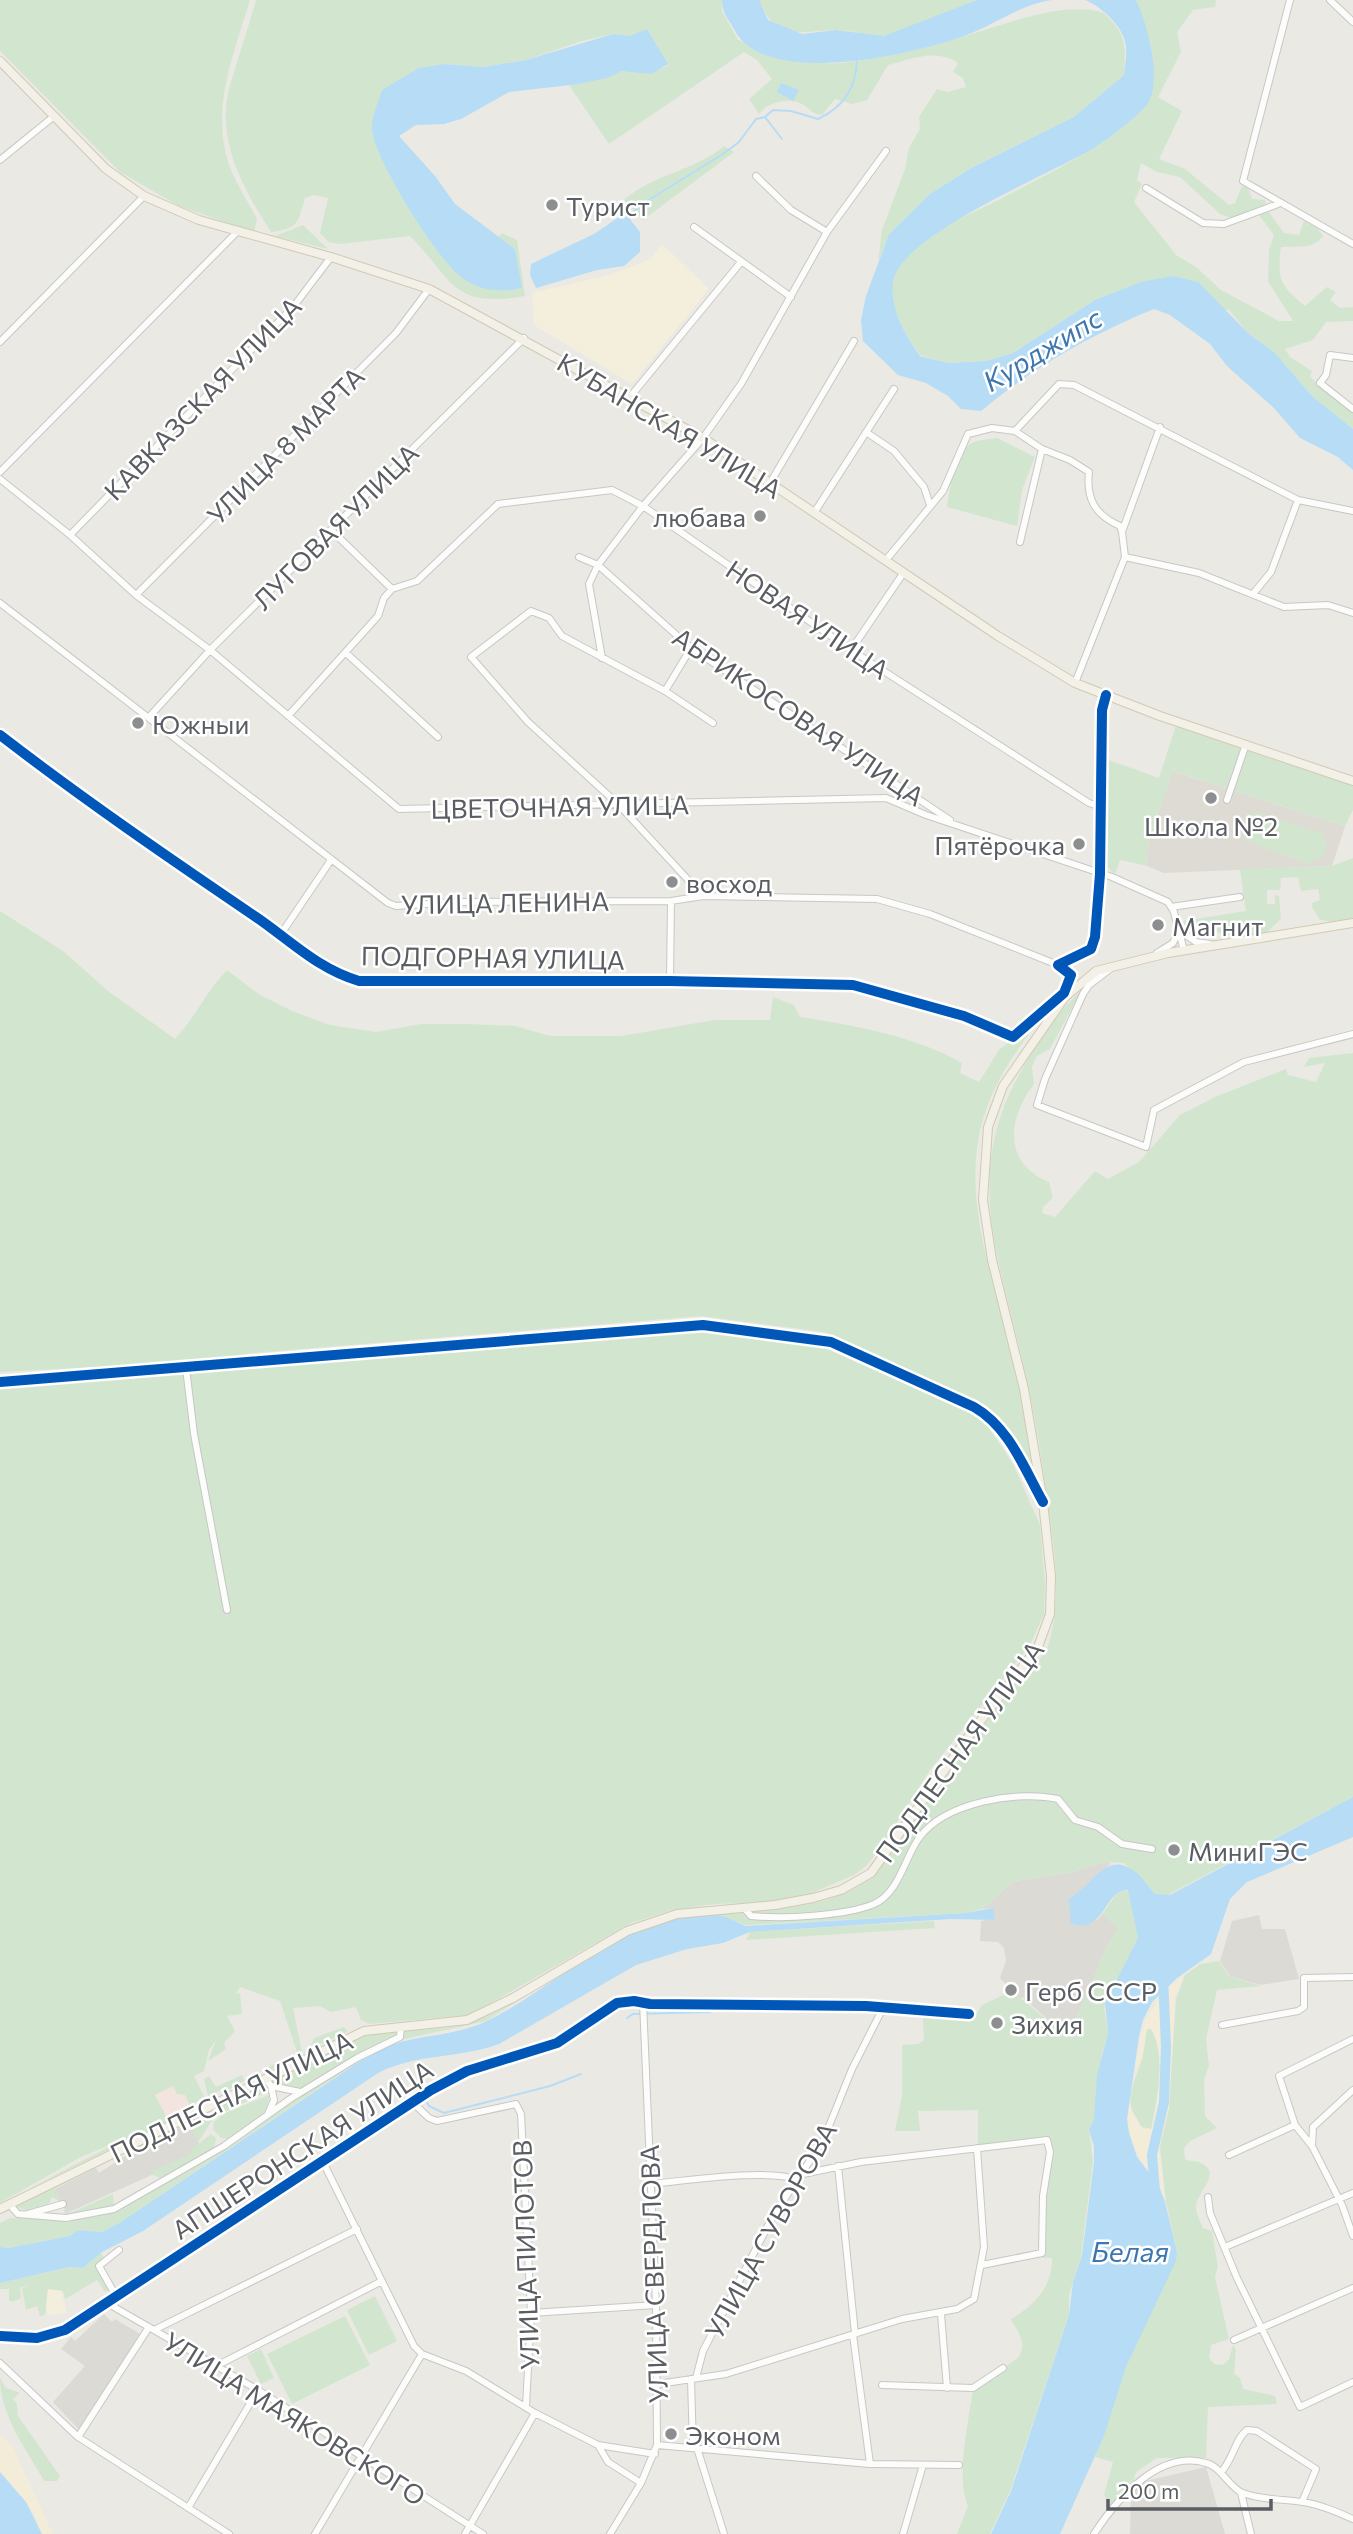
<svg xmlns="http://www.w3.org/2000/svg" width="1353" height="2534" viewBox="0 0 1353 2534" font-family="Commissioner,sans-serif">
  <rect width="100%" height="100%" fill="#eae9e4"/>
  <!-- commercial -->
  <path fill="#f4efdc" d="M662 244 709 289 632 384 534 325 532 293 613 274 650 259Z
    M59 2282 67 2313 48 2315 42 2284Z"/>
  <!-- industrial -->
  <path fill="#dbdad5" d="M1105 1862 1111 1863 1078 1895 1071 1896 1096 1921 1103 1913 1118 1929 1108 1944 1075 2022H1051L1022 1997 1020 1999 1000 1978 1006 1961 1004 1948 998 1942 980 1941 981 1921 994 1919 993 1908 982 1909 1014 1881 1068 1873Z
    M1259 1915 1262 1929H1285L1299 1979 1260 1985 1230 1976 1220 1961 1232 1921Z
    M189 2122 203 2152 67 2213 55 2189 96 2168 99 2173 139 2147Z
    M104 2314 112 2322 115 2319 142 2335 81 2432 53 2402 85 2366 61 2349 71 2337 75 2341Z
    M1206 2467 1225 2534H1130L1131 2491 1149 2480Z"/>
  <!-- education -->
  <path fill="#dedbd4" d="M1172 771 1345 826 1332 866 1164 873 1147 866 1146 851Z"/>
  <!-- medical -->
  <path fill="#f3e4e0" d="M179 2083 190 2106 167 2117 156 2095Z"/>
  <!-- green -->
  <path fill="#d2e6cf" d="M0 0H250C233 57 209 111 231 170 238 187 249 203 257 219L254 232 179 206 120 172 0 51Z
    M256 0H722V11L738 40C771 50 806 66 841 63 882 58 922 49 961 37 1004 25 1063 0 1104 13 1127 35 1126 45 1124 75L1074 117 971 168 930 194 889 234 878 262 882 230 905 169 909 148 920 129 919 117 937 89 947 92 966 87 963 78 953 72 958 63C937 48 911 59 888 65L867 100 852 104 835 99 822 115C811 114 811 109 802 104 789 97 767 102 759 114L749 99 772 79 757 60 744 52 609 144 569 85C587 83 602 78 619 72 639 66 641 80 668 65L647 29 630 37 613 34 582 41 526 60 483 67 445 64 382 90 389 175 434 246 460 277 515 249 498 236 502 233 517 240 525 296C450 309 453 279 410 236L340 244 329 242 320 233 328 198 314 195 305 198C298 222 299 229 271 232 244 190 216 141 229 89 237 59 248 30 256 0Z
    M759 0H977C956 9 901 36 882 36 866 36 850 29 834 30 796 32 776 41 759 0Z
    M1136 0H1216L1215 7 1193 10 1177 32 1181 52 1158 97 1182 111 1159 159 1185 169 1229 205 1235 203 1242 186 1248 188 1252 199 1265 200 1266 205 1231 218 1220 214 1180 177 1157 172 1141 163 1137 180 1142 184 1134 202 1176 255 1196 267 1221 290 1279 321H1293L1268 281 1269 250 1274 235 1258 214 1268 211 1284 233 1299 235 1304 221 1317 228 1323 236C1313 250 1297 246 1281 247 1277 279 1280 285 1305 306L1327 287 1336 292 1330 300 1340 308 1353 307V321L1326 322 1313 340 1285 349 1290 357 1312 371 1310 377 1353 412V429L1312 396 1275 353 1248 333 1229 310 1095 300 1013 353 985 361 949 363 920 355C905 335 890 309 893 282 897 242 970 215 1000 199 1031 183 1064 166 1094 148 1114 135 1132 121 1148 104L1151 46Z
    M724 146 734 152 643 220 624 200C653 174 695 171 724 146Z
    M303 225 328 249 275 236Z
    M997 438 1035 457 1022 490 1017 526 947 507C950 489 953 455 970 444 977 440 988 439 997 438Z
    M1176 725 1353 784V810L1345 826 1173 771 1146 851 1147 866 1120 860 1115 874 1102 862 1106 759 1159 778Z
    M1260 813 1322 833 1327 847 1323 856 1307 864 1246 841C1241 831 1242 824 1247 814Z
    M1353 858V919L1334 922 1320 920 1312 907V903L1320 900 1318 889 1301 891 1298 877 1281 878 1280 890H1267V904H1275V895L1279 896 1281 919 1265 934 1237 938 1217 932 1195 937 1184 930 1183 921 1246 911 1240 869 1332 866Z
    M0 911 63 951 108 991 175 1039C197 1015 205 993 227 970L260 995 292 1011 330 1025 376 1032 421 1024H469L515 1026 550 1036H621L715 1020H770L773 997 794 1005 800 1017C853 1025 915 1036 962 1063L960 1073 979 1082 999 1050 1045 1013C1023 1041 1002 1069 989 1102 952 1193 1000 1290 1018 1378 1026 1410 1027 1444 1034 1477L1000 1417 978 1403 824 1332 701 1316 254 1353 191 1362 0 1372Z
    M1081 991 1050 1049 1037 1056 1032 1067 1034 1084C1007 1119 1003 1163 1049 1182L1053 1198 1043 1207 1042 1213 1055 1217 1095 1171 1108 1179 1139 1162 1180 1115 1215 1097 1286 1069 1288 1075 1316 1082 1325 1063 1304 1067 1309 1058 1353 1053V1797L1164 1897 1155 1894 1124 1863 1105 1862 1068 1873 1014 1881 982 1909 966 1913 746 1925 719 1915 697 1916 632 1933 598 1950 486 2021 400 2040 375 2050 121 2222 102 2232 78 2230 70 2236 8 2248 0 2247V2223L10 2218 71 2219 116 2211 242 2136 301 2095 300 2091 273 2083 272 2080C295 2064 345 2038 372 2033 406 2027 438 2033 472 2022 529 2003 573 1957 629 1933 655 1922 683 1916 711 1913 725 1911 734 1917 747 1911 763 1913 781 1908 797 1906 868 1895 878 1872 917 1818 950 1773 981 1726 1017 1683 1029 1670 1046 1658 1050 1639 1061 1596 1055 1550 1048 1506 1042 1460 1035 1414 1024 1368 1000 1259 960 1173 1024 1066 1040 1038 1056 1013 1081 991Z
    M672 1331H718L818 1345 983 1419 1013 1464 1040 1525 1045 1583 1044 1614 1030 1645 930 1770 883 1845 866 1866 854 1875 807 1895 772 1902 715 1904 672 1910 631 1923 470 2015 369 2024 361 2020 356 2007 331 2012 320 2006 293 2008 302 2053 265 2073 263 2070 297 2052 280 2001 240 1987 236 1994 240 1993 242 2014 227 2016 235 2031 224 2043 226 2049 208 2061 216 2040 209 2050 204 2071 194 2076 205 2098 190 2105 185 2095 177 2094 173 2086 155 2095 166 2116 165 2121 185 2111 186 2113 28 2189 126 2138 79 2158 0 2203V1387L153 1377V1372L208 1368 210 1372Z
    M1119 1890 1129 1891 1138 1938 1104 2008 1108 2033 1102 2053 1094 2119 1089 2130 1093 2161 1081 2256 1069 2295V2315L1010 2491 990 2534H957L968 2506C955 2479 969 2419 973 2389L1018 2358C1028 2343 1018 2333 1011 2319 1034 2306 1053 2286 1052 2258H1043L1047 2140 978 2147V2110L918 2111 920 2131H895L902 2096V2045L918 2044 924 2040 923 2018H974L982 2005 1012 1991 1051 2023 1075 2022 1108 1944 1118 1929 1103 1913Z
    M934 1921 935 1928 746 1940 750 1932Z
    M1219 1961 1229 1976 1261 1986 1217 1990 1206 2039 1209 2065 1204 2079 1205 2116 1217 2128 1190 2141 1184 2148 1185 2159C1191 2162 1196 2160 1201 2163 1223 2173 1197 2192 1196 2206 1196 2213 1200 2221 1203 2228L1212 2231 1218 2267 1215 2277 1229 2339 1211 2345 1209 2358 1214 2364 1223 2365 1229 2359 1233 2345 1236 2350 1234 2374 1240 2378 1243 2389 1275 2396 1277 2404 1208 2407 1206 2458H1157L1136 2472 1130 2493 1117 2506 1109 2503 1104 2495 1113 2462 1095 2457 1126 2367 1177 2252 1166 2202 1160 2147 1169 2108 1176 1999 1185 1975 1201 1964Z
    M344 2027 347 2031 345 2033 309 2049 314 2038Z
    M1147 2029H1151C1167 2055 1157 2100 1151 2129L1142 2127C1120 2100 1135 2086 1142 2058 1145 2048 1145 2038 1147 2029Z
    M259 2072 227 2091 225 2088 208 2096 204 2079 209 2076 216 2087 242 2075 244 2080Z
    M263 2084 269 2087V2091L217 2115C208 2123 206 2133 198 2142L188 2122 139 2147 138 2144 192 2119 194 2121 222 2108 221 2104Z
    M269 2095C268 2121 247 2127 227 2139L221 2138 213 2129 214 2122 223 2114Z
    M211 2134 216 2138 214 2148 160 2178 153 2175V2171L191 2154 192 2149Z
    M94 2166 96 2168 55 2188 62 2203 52 2197 48 2206 28 2211 14 2206Z
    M113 2194 114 2206 94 2213 65 2215 63 2205 68 2214Z
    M101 2253 104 2258 98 2263 110 2289 105 2292 97 2280 65 2299 63 2291 48 2289 45 2315 40 2316 37 2306 26 2310 22 2288 29 2286 20 2287 21 2298 12 2302 9 2300V2289H0V2283L76 2266 83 2268Z
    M375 2296 397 2341 369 2355 347 2310Z
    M345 2316 370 2365 292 2404 267 2354Z
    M261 2349 274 2378 261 2384 247 2356Z
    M0 2378 6 2388 20 2393 13 2399 17 2404 18 2416 60 2476 57 2481H44C26 2448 0 2416 0 2378Z"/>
  <!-- sand -->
  <path fill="#f2ecd9" d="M1184 1975 1175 1998 1169 2108 1159 2147 1165 2201C1151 2166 1122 2147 1129 2105L1142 2128 1152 2129C1157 2100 1167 2055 1151 2029H1147L1142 2059 1134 2074C1141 2028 1145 2005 1184 1975Z
    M0 2433 13 2447 53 2534H42L32 2511 0 2472Z"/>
  <!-- water -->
  <path fill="#b6dcf6" d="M722 0H759L768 20 802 34 836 30 884 36 977 0H1053C1022 3 993 26 964 36 913 54 764 90 734 29 728 18 722 13 722 0Z
    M1085 0H1136C1148 26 1162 78 1148 104 1132 121 1114 135 1094 148 1053 173 898 236 893 282 890 309 905 335 920 356L949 363 986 361 1013 353 1095 300 1141 282 1173 276 1198 282 1248 333 1275 353 1312 396 1353 429V470L1338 457 1300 438 1274 408 1227 366 1210 344 1170 315 1154 309C1092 334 1032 368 981 411L961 409 948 396 926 383 898 375 863 341 861 320 866 296 889 234 930 194 971 168 1074 117 1124 75C1125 66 1127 55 1126 46 1124 27 1101 6 1085 0Z
    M647 29 668 64 651 74 622 71 607 78 579 84 509 92 461 119 444 124 416 125 399 136 435 176 455 204 515 249 522 288C500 292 481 292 461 277 438 260 370 154 372 126 372 115 379 101 382 90L419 68 445 64 483 67 526 60 613 34 630 36Z
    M781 83 799 90 793 101 777 92Z
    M625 213 640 232V252L624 266 597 270 536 288 530 275 531 264 594 234Z
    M1353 1797V1837L1247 1882 1230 1899 1211 1954 1177 1978 1152 2002 1143 2020 1139 2036 1127 2119 1129 2133 1137 2157 1159 2186 1165 2202 1177 2252 1176 2261 1126 2367 1104 2436 1060 2534H991L1011 2491 1069 2315 1073 2282 1082 2255 1094 2162V2146L1089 2130 1094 2119 1097 2075 1108 2033 1105 2003 1138 1938 1128 1890C1108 1889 1106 1920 1086 1925 1078 1927 1079 1924 1071 1924L1069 1898C1096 1884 1105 1848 1137 1873 1144 1879 1149 1888 1155 1894L1170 1895Z
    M993 1908 995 1920 951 1919 750 1932 723 1943 687 1949 636 1965 499 2044C459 2059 416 2053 378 2073L143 2231 102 2252 83 2268 70 2267 0 2283V2247L8 2248 70 2236 78 2230 102 2232 121 2222 375 2051C410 2034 452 2038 487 2021 561 1985 627 1909 716 1915 726 1916 737 1922 746 1926L966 1913Z
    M0 2472 26 2502 42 2534H0Z"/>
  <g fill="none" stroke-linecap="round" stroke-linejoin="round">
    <!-- stream -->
    <path stroke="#b6dcf6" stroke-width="2" d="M766 116 773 110 791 111 818 119C844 107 857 87 857 58
      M629 218 639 206 723 154 739 142 756 119 765 117 782 139
      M627 2018 633 2014 710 2012
      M413 2078 421 2092
      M424 2097 429 2106 444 2113 550 2086 581 2074"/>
    <!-- river -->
    <path stroke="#b6dcf6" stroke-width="10" d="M1155 2191 1152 2155 1164 2102 1166 2047 1163 1976"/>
    <!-- minor casing -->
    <g stroke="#c7c7c6" stroke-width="8">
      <path id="minor" d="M1290 0 1243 181 1353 244
        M1330 0 1353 22
        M0 160 53 117
        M756 176 791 210 827 232
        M1146 188 1203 223 1224 224 1278 204
        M694 227 791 297
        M0 342 144 196
        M1353 358 1330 355 1326 375 1320 383 1353 409
        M630 397 741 262
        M1015 431 1042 449
        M866 432 894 451 924 487 930 505
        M0 472 237 232
        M0 479 70 535 136 595 210 650 399 809 886 798 926 815 1112 877 1168 902 1174 912 1184 951
        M770 483 854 341
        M814 513 894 389
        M331 530 392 589
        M70 535 294 306 331 257
        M1020 542 1042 449 1070 460 1089 472C1086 499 1095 515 1120 526L1122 532
        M579 557 598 565 691 648 950 820
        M1125 557 1199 573 1284 607 1328 605 1353 613
        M886 560 943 491 968 434 992 428 1015 431 1059 384 1074 385 1298 500 1353 511
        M1253 594 1271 572 1298 500
        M136 595 396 333 429 289
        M0 603 388 903 396 906 457 902 671 901 703 896 877 899 930 914 1058 965
        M851 650 904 572
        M346 653 438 737
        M602 658 589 584 598 565 643 506 703 438 741 384 827 232 886 151
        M1075 683 1125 557 1122 532 1160 427
        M665 691 691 648
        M150 716 210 650 524 338
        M288 716 378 616 384 598 392 589 417 581 498 504 612 490 643 506 851 650 1089 803 1101 807
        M0 735C83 799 169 858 256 917 291 941 318 969 359 981H670L853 985 964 1016 1013 1037 1064 993 1071 975 1058 965 1091 949 1095 937 1100 874 1102 710 1106 695
        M1227 800 1246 744
        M703 896 619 805 528 722 471 657 531 611 549 618 562 636 665 691 713 723
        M1171 907 1240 897
        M281 934 331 860
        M1157 953 1173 943 1179 930 1196 942 1210 944
        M1110 969 1089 985 1083 994 1045 1079 1037 1105 1146 1147 1154 1110 1244 1062 1353 1034
        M670 981 671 901
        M186 1368 194 1434 227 1610
        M0 1382 703 1325 831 1342 974 1407C1008 1427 1022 1465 1041 1499
        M744 1908 751 1916C783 1919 845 1916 874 1904 899 1893 905 1857 919 1838 945 1802 1018 1790 1058 1799L1075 1820 1098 1827 1122 1844 1152 1849
        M1222 2025 1298 2011 1304 2007V1978L1353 1977
        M1353 2039 1279 2076 1295 2125 1312 2146 1342 2205 1353 2236
        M265 2078 271 2086 300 2092
        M412 2102 429 2118 437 2121 516 2104 521 2114 531 2313 526 2406
        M268 2114 274 2100 271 2086
        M1312 2146 1313 2127 1353 2090
        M1229 2155 1295 2125
        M323 2162 414 2346 422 2354 466 2371 535 2413 598 2445 655 2454
        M838 2166 855 2334
        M803 2174 861 2162 1047 2140 1050 2152 1043 2196 1042 2253 982 2265
        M650 2184C685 2181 768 2168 798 2180
        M1208 2197 1210 2213 1237 2278 1300 2407 1353 2382
        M9 2204 18 2214 66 2218 114 2209 224 2146 290 2099 357 2058 400 2037 401 2026
        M28 2214 63 2204
        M1225 2247 1353 2193
        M116 2296 99 2266 119 2250
        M107 2303 258 2390 483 2534
        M531 2313 656 2305
        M941 2314 947 2388
        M154 2330 357 2229
        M853 2335 870 2464
        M0 2336 37 2338 65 2330 431 2090 467 2071 557 2043 617 2003 634 2001 650 2004 866 2006 969 2014
        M1234 2340 1353 2288
        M0 2363 78 2437 229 2534
        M216 2366 382 2281
        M696 2378 703 2351 773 2216 823 2141 852 2069 883 2008
        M691 2379 693 2448
        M658 2384 726 2374 902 2319 957 2309 974 2299 984 2247 977 2148
        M882 2385 973 2388 1003 2368
        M78 2437 149 2327
        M598 2445 608 2462 641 2483
        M657 2445 870 2464 959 2465
        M697 2448 724 2534
        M1221 2472C1233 2460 1235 2439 1247 2430L1257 2431 1316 2469 1302 2502
        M1241 2493 1251 2534
        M188 2508 258 2390
        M315 2534 422 2354
        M465 2534 535 2413
        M610 2534 641 2483 657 2445 656 2305 643 2002
        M903 2534 923 2465
        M1094 2534C1116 2500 1159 2449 1206 2463 1222 2467 1229 2488 1243 2493 1260 2500 1283 2499 1302 2502 1319 2504 1337 2512 1353 2519"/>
    </g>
    <!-- major casing -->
    <g stroke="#d2c9b2" stroke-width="10">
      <path id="major" d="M0 61 106 169 144 196 199 220 331 257 429 289 703 438 998 636 1075 683 1160 716 1353 781
        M0 2209 364 2031 467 2020 513 1998 627 1931 677 1914 775 1905 813 1898 841 1890 871 1873 971 1733 1038 1647 1050 1614 1051 1576 1043 1502 1024 1389 992 1260 983 1200 988 1127 1003 1086 1065 997 1096 971 1168 953 1353 923"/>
    </g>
    <!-- minor -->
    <use href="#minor" stroke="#fcfcfb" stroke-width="6"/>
    <!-- major -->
    <use href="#major" stroke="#f2f0e7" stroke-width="8"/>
    <!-- cycleway casing -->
    <g stroke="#fff" stroke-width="15">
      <path id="cycleway" d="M0 735C83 799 169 858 256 917 291 941 318 969 359 981H670L853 985 964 1016 1013 1037 1064 993 1071 975 1058 965 1091 949 1095 937 1100 874 1102 710 1106 695
        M0 1382 703 1325 831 1342 974 1407C1009 1427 1024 1468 1043 1502
        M0 2336 37 2338 65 2330 431 2090 467 2071 557 2043 617 2003 634 2001 650 2004 866 2006 969 2014"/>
    </g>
    <!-- cycleway -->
    <use href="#cycleway" stroke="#0057b8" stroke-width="10"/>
  </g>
  <!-- markers -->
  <g fill="#8c8f90" stroke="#fff" stroke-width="2.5">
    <circle cx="552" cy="205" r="7"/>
    <circle cx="760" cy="516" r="7"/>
    <circle cx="138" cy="723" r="7"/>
    <circle cx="1211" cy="798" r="7"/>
    <circle cx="1079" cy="844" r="7"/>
    <circle cx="672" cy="882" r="7"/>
    <circle cx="1158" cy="925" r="7"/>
    <circle cx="1174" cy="1850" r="7"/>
    <circle cx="1011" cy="1990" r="7"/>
    <circle cx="997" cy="2023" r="7"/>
    <circle cx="671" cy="2434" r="7"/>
  </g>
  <g text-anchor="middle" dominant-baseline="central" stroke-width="5" stroke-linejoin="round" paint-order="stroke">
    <!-- poi labels -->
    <g font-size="26" fill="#5a5e62" stroke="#fff" text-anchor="start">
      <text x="566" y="205">Турист</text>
      <text x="746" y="516" text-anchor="end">любава</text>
      <text x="152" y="723">Южныи</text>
      <text x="1211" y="825" text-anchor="middle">Школа №2</text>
      <text x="1065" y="844" text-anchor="end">Пятёрочка</text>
      <text x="686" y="882">восход</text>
      <text x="1172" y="925">Магнит</text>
      <text x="1188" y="1850">МиниГЭС</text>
      <text x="1025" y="1990">Герб СССР</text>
      <text x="1011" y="2023">Зихия</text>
      <text x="685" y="2434">Эконом</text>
    </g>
    <!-- street labels -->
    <g font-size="26" fill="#5a5e62" stroke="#fff">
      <text transform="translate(202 398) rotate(-46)">КАВКАЗСКАЯ УЛИЦА</text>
      <text transform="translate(670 425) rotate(31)">КУБАНСКАЯ УЛИЦА</text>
      <text transform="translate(285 445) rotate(-45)">УЛИЦА 8 МАРТА</text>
      <text transform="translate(335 526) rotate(-45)">ЛУГОВАЯ УЛИЦА</text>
      <text transform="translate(808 619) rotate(34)">НОВАЯ УЛИЦА</text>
      <text transform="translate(799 716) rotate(34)">АБРИКОСОВАЯ УЛИЦА</text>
      <text transform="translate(560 806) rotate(-1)">ЦВЕТОЧНАЯ УЛИЦА</text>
      <text transform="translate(505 902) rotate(-1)">УЛИЦА ЛЕНИНА</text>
      <text transform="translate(493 957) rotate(1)">ПОДГОРНАЯ УЛИЦА</text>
      <text transform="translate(959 1751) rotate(-54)">ПОДЛЕСНАЯ УЛИЦА</text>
      <text transform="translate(231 2096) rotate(-26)">ПОДЛЕСНАЯ УЛИЦА</text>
      <text transform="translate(302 2149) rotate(-33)">АПШЕРОНСКАЯ УЛИЦА</text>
      <text transform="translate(770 2230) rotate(-61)">УЛИЦА СУВОРОВА</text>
      <text transform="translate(525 2255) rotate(-92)">УЛИЦА ПИЛОТОВ</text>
      <text transform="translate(653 2274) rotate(-92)">УЛИЦА СВЕРДЛОВА</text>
      <text transform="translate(295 2418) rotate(32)">УЛИЦА МАЯКОВСКОГО</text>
    </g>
    <!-- water labels -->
    <g font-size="28" font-style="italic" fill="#3e77af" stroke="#fff">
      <text transform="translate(1042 349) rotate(-31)">Курджипс</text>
      <text x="1130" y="2251">Белая</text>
    </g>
  </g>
  <!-- scale -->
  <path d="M1108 2499v10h163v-10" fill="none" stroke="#5a5e62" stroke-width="3.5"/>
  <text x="1118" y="2499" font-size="21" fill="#5a5e62" stroke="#ffffff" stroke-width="5" paint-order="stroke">200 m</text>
</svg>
